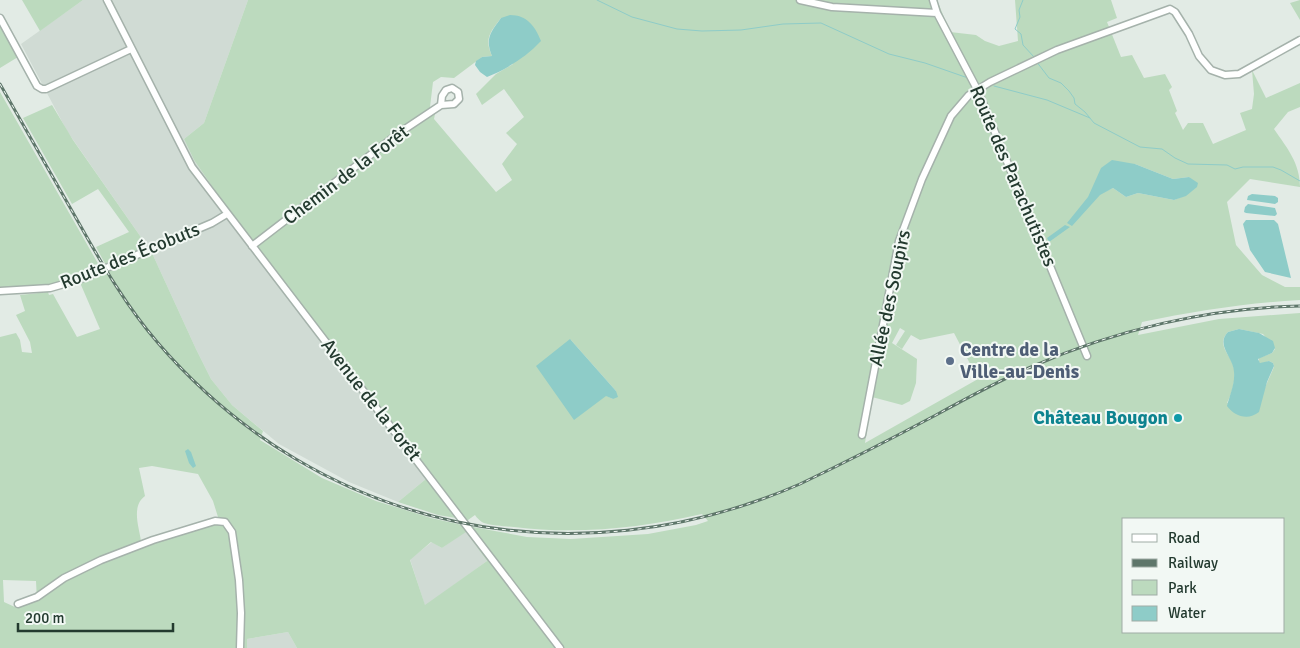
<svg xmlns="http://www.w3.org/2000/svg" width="1300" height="648" viewBox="0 0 1300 648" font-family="Signika,sans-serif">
  <rect width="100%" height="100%" fill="#e2ebe5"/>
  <!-- built -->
  <path fill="#d0dbd4" d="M83 0H248L204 123 184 139 194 160 227 208 432 474 398 502 349 482 279 444 232 405 211 379 196 349 152 253 67 131 21 44Z
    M466 531 487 561 425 606 410 559 432 542 442 548Z
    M288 632 297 648H247V639Z"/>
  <!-- green -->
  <path fill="#bcdabe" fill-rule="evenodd" d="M22 0H83L40 31Z
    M248 0H937L950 32 976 35 985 41 999 46 1018 41 1015 0H1111L1117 18 1107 22 1121 57 1132 55 1144 78 1165 74 1172 87 1169 90 1177 111 1175 113 1183 130 1188 123H1203L1213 144 1246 130 1240 113 1252 109 1254 94 1252 70 1266 98 1300 83V107L1288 112 1274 129C1287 148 1300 163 1300 187L1250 179 1227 202 1236 245 1262 275 1285 287H1300V300C1246 303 1195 311 1142 322L1138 335 1219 319 1300 313V648H297L288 632 247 639V648H0V337L16 333 20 340 22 352 32 353 30 342 16 315 25 311 20 295 48 292 49 295 53 294 77 337 100 329 78 278 59 283 38 287H0V92L104 274 109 271 96 247 129 232 98 189 72 204 23 118 52 105 73 140 152 253 196 349 211 379 232 405 263 431 260 440 322 478 376 501 431 518 462 525 527 537 571 539 648 534 696 525 708 521 702 514C641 528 577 535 514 527 505 526 492 526 484 523 481 522 477 518 475 515L468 520 438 515 398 502 432 474 227 208 194 160 184 139 204 123ZM501 18 513 64 496 74 476 94 482 105 504 89 524 117 506 133 517 144 502 164 512 180 496 192 434 119 435 114 430 107 433 82 441 77 454 78 482 57 492 56C484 39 490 32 501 18ZM1135 164 1173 179 1189 177 1196 187 1186 195 1174 200 1138 193 1126 197 1113 188 1100 194ZM900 328 905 331 896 345 902 349 911 335 920 340 954 333 978 379 865 443 872 397 902 405 910 401 916 383 917 359 892 343ZM1239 329 1263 334 1275 349 1272 353 1259 358V362L1261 364 1269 361 1273 363 1274 367 1263 392 1227 403C1232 393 1236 380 1234 368 1232 356 1215 345 1228 332ZM570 339 616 391 613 399 607 396ZM152 466 198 474 213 501 218 517 141 541C139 527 131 506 145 496L139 468ZM1124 519H1284V632H1124ZM466 532 487 561 425 605 410 560 431 542 442 548ZM3 580 36 581 37 601 17 608 4 602Z
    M1300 0V20L1290 3Z
    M0 25 18 57 0 68Z"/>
  <!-- water -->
  <path fill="#8eccc8" d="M510 15C527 15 535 26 541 41 526 57 507 69 487 77L480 72 475 65 476 61 482 57 492 56C485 39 490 33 501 18Z
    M1112 160 1135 164 1173 179 1189 177 1198 183 1197 187 1186 196 1174 200 1138 193 1126 197 1113 188 1100 195 1072 226 1067 223 1088 197 1101 168Z
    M1252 194 1275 196 1278 198V202L1275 204 1247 200 1248 196Z
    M1248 204 1275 208 1277 214 1275 216 1246 213 1244 212 1245 207Z
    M1246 220H1274L1278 224 1291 278 1265 272 1250 250 1243 224Z
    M1065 225 1070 227 1049 242 1047 238Z
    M1239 329 1259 333 1273 341 1275 348 1272 353 1258 359 1260 363 1269 361 1273 363 1274 366 1267 382 1259 412C1248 421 1234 416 1227 406 1230 394 1235 384 1234 372 1234 358 1215 345 1228 332Z
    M570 339 616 391 618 397 613 399 606 396 574 420 536 366Z
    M188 449 191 452 196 466 193 468 189 463 185 451Z"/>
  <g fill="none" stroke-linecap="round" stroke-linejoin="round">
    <!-- stream -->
    <path stroke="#8eccc8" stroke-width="1" d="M597 0 632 17 677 29 702 31 741 30 783 24 821 23 889 54 925 63 968 78
      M1023 0 1019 10 1020 17 1015 29 1021 34 1023 45 1034 57
      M1036 61 1049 78 1061 83 1069 91 1074 98 1075 104 1085 112 1094 123 1140 147 1162 149 1175 158 1188 164 1227 165 1235 169 1243 167H1273L1281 170 1300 181
      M994 86 1047 100 1090 118"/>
    <!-- minor casing -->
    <g stroke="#a5b2ab" stroke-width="9">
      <path id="minor" d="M107 0 192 167 560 648
        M800 0 832 7 937 13
        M933 0 937 13 978 91 1087 356
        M0 18 37 86 42 89H46L131 49
        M252 246 399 133 441 105 454 104 459 99 458 92 452 88 446 90 442 96 441 105
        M0 291 50 288 78 280 212 223 227 214
        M862 435 899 241 922 179 951 116 969 95 990 82 1057 50 1170 9 1175 12 1189 34 1199 56 1211 70 1225 75 1239 74 1300 40
        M18 604 37 597 64 578 101 560 153 540 215 521 225 522 232 532 239 580 241 613 240 648"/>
    </g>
    <!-- minor -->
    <use href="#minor" stroke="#fff" stroke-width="6"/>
    <!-- rail casing -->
    <g stroke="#5e766a" stroke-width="3">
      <path id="rail" d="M0 84C27 131 53 178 80 225 103 266 127 307 158 343 321 532 574 583 800 484 846 462 891 439 936 415 967 398 998 381 1031 367 1115 330 1208 308 1300 306"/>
    </g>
    <!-- rail -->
    <use href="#rail" stroke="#f2f8f4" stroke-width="1" stroke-dasharray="4" stroke-linecap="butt"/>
  </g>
  <!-- markers -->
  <circle fill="#5c6f8a" stroke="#f2f8f4" stroke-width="2" cx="950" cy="361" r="5"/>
  <circle fill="#0f9aa8" stroke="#f2f8f4" stroke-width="2" cx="1178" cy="418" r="5"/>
  <g text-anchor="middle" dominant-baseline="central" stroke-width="4" stroke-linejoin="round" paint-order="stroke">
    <!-- street labels -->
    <g font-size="19" fill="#233a2f" stroke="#f2f8f4">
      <text transform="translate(346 175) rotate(-37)">Chemin de la Forêt</text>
      <text transform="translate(1013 176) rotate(67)">Route des Parachutistes</text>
      <text transform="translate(130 256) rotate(-22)">Route des Écobuts</text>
      <text transform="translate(890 298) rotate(-78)">Allée des Soupirs</text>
      <text transform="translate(371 400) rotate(52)">Avenue de la Forêt</text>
    </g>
    <!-- service labels -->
    <g font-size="19" font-weight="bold" fill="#4e5e75" stroke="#f2f8f4" text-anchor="start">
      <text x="960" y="350">Centre de la<tspan x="960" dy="22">Ville-au-Denis</tspan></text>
    </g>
    <!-- culture labels -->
    <g font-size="19" font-weight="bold" fill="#0d838f" stroke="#f2f8f4" text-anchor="end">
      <text x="1168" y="418">Château Bougon</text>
    </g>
  </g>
  <!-- legend -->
  <rect x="1122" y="518" width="162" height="115" fill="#f2f8f4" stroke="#9faca5"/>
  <rect x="1132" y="534" width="25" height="8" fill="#ffffff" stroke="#9faca5"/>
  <text x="1168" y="543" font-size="15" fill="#233a2f">Road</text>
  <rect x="1132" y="559" width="25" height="8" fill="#5e766a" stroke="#9faca5"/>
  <text x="1168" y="568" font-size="15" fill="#233a2f">Railway</text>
  <rect x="1132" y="580" width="25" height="15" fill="#bcdabe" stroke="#9faca5"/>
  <text x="1168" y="593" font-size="15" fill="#233a2f">Park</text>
  <rect x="1132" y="606" width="25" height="15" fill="#8eccc8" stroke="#9faca5"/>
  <text x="1168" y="618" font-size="15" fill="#233a2f">Water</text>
  <!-- scale -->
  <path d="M18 623v8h155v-8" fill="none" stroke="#233a2f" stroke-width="2.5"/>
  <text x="25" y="623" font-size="15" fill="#233a2f" stroke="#f2f8f4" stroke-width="4" paint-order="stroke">200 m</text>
</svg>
